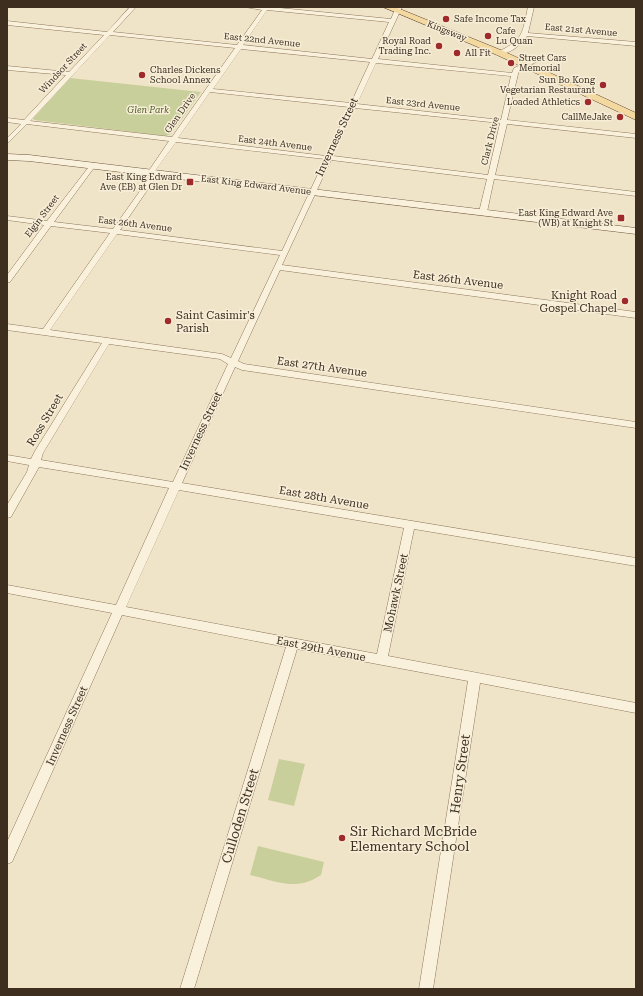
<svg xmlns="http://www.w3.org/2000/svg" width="643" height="996" viewBox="0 0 643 996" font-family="'Roboto Serif',serif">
  <rect width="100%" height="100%" fill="#f0e4c8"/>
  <!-- green -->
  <path fill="#c9cf9b" d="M70 78 201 92 171 134 166 136 34 120 33 118Z
    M279 759 305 764 294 806 268 800Z
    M258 846 324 862 321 875C296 892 277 881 250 875Z"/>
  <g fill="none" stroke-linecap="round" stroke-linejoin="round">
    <!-- minor casing -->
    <g stroke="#8d765c" stroke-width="1">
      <path id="minor" d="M130 7H136L113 32 237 45 262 10 245 7H270L391 19 396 7H402L378 59 512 73 514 68 532 60H536V62L519 70 507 120 636 134V138L507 124 495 175 636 192V196L494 179 487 212 483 214 479 212 487 179 331 160 282 265 636 312V318L280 270 238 361 244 364 636 422V428L242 370 235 367 182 483 636 558V566L414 529 388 656 636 703V713L480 683 433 989H419L468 681 297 649 194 989H180L286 647 122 615 12 862 7 864V842L112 613 7 593V585L116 605 169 488 39 467 11 517 7 518V505L27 472 29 465 7 461V455L31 459 35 451 102 343 7 330V324L43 329 110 233 51 226 10 282H7V275L44 225 7 220V216L47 221 91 164 93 163 96 165 54 222 113 229 152 174 148 172 169 141 27 124 7 144V138L21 124 7 122V118L24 120 66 75 7 70V66L69 72 104 35 7 25V21L107 32ZM267 10 389 22 372 59 243 45ZM110 35 235 48 172 137 30 121ZM241 49 370 62 351 103 213 89ZM376 63 511 76 501 120 357 104ZM210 92 349 107 326 156 178 138ZM355 108 500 123 488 175 333 156ZM176 142 325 159 282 251 120 230 159 173 155 171ZM117 234 280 255 231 358 222 354 50 330ZM109 344 220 359 228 364 173 482 41 460 43 453ZM179 490 404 528 377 654 126 607Z
        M528 7H534L528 33 636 42V46L527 36C521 45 509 55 498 54V52C524 39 522 34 528 7Z"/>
    </g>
    <!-- secondary casing -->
    <g stroke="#6f573f" stroke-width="1">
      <path id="secondary" d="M7 154 29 155 636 228V234L29 161 7 160Z"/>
    </g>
    <!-- primary casing -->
    <g stroke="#5b4430" stroke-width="1">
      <path id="primary" d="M383 7H395L503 51 636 113V120L497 55Z"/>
    </g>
    <!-- minor -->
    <use href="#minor" fill="#faf1dc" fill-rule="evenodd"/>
    <!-- secondary -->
    <use href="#secondary" fill="#faf1dc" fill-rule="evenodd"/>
    <!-- primary -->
    <use href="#primary" fill="#f3d9a0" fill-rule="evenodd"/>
  </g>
  <!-- markers -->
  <g fill="#9e2a2b" stroke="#f7eed8" stroke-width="1.5">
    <circle cx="446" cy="19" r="4"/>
    <circle cx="488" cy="36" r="4"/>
    <circle cx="439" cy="46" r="4"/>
    <circle cx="457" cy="53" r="4"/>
    <circle cx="511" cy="63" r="4"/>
    <circle cx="142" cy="75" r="4"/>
    <circle cx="603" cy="85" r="4"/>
    <circle cx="588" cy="102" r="4"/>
    <circle cx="620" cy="117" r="4"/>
    <rect x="186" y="178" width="8" height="8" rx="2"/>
    <rect x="617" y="214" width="8" height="8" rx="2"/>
    <circle cx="625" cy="301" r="4"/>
    <circle cx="168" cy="321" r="4"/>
    <circle cx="342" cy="838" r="4"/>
  </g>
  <g text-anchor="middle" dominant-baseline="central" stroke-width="3" stroke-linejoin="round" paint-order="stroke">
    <!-- far-poi labels -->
    <g font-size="9" fill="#3d2e20" stroke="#f7eed8" text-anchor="end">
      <text x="454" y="19" text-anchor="start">Safe Income Tax</text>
      <text x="496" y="31" text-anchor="start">Cafe<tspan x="496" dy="10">Lu Quan</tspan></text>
      <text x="431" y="41">Royal Road<tspan x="431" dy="10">Trading Inc.</tspan></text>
      <text x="465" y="53" text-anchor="start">All Fit</text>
      <text x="519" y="58" text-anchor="start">Street Cars<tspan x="519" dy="10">Memorial</tspan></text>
      <text x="150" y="70" text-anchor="start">Charles Dickens<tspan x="150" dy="10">School Annex</tspan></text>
      <text x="595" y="80">Sun Bo Kong<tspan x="595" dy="10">Vegetarian Restaurant</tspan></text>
      <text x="580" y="102">Loaded Athletics</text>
      <text x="612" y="117">CallMeJake</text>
      <text x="182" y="177">East King Edward<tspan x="182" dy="10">Ave (EB) at Glen Dr</tspan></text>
      <text x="613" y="213">East King Edward Ave<tspan x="613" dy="10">(WB) at Knight St</tspan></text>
    </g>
    <!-- far-street labels -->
    <g font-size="9" fill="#3d2e20" stroke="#f7eed8">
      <text transform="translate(581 30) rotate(5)">East 21st Avenue</text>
      <text transform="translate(447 31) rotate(22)">Kingsway</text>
      <text transform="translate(262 40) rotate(6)">East 22nd Avenue</text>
      <text transform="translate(63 68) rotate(-47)">Windsor Street</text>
      <text transform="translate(423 104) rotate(6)">East 23rd Avenue</text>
      <text transform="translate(180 113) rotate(-55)">Glen Drive</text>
      <text transform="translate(490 141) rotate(-76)">Clark Drive</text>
      <text transform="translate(275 143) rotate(7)">East 24th Avenue</text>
      <text transform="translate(256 185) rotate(7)">East King Edward Avenue</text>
      <text transform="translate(42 216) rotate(-53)">Elgin Street</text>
      <text transform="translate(135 224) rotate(7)">East 26th Avenue</text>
    </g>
    <!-- far-park labels -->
    <g font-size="9" font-style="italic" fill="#4d5a26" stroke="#f7eed8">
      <text x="148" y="110">Glen Park</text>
    </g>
    <!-- street labels -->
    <g font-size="11" fill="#3d2e20" stroke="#f7eed8">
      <text transform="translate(337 137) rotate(-65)">Inverness Street</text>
      <text transform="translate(458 280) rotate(7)">East 26th Avenue</text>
      <text transform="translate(322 367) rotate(8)">East 27th Avenue</text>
      <text transform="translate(45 420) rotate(-59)">Ross Street</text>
      <text transform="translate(201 431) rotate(-65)">Inverness Street</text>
      <text transform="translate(324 498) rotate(10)">East 28th Avenue</text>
      <text transform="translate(396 593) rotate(-78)">Mohawk Street</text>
      <text transform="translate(321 649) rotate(11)">East 29th Avenue</text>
      <text transform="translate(67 726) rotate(-66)">Inverness Street</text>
    </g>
    <!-- poi labels -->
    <g font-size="11" fill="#3d2e20" stroke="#f7eed8" text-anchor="end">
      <text x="617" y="295">Knight Road<tspan x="617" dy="13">Gospel Chapel</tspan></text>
      <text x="176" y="315" text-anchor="start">Saint Casimir's<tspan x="176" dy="13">Parish</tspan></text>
    </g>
    <!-- near-street labels -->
    <g font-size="13" fill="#3d2e20" stroke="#f7eed8">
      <text transform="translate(460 774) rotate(-82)">Henry Street</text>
      <text transform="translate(240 816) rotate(-73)">Culloden Street</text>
    </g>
    <!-- near-poi labels -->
    <g font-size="13" fill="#3d2e20" stroke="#f7eed8" text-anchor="start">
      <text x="350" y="831">Sir Richard McBride<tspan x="350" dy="15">Elementary School</tspan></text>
    </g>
  </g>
  <!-- border -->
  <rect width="643" height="996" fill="none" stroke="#3d2e20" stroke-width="16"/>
</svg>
